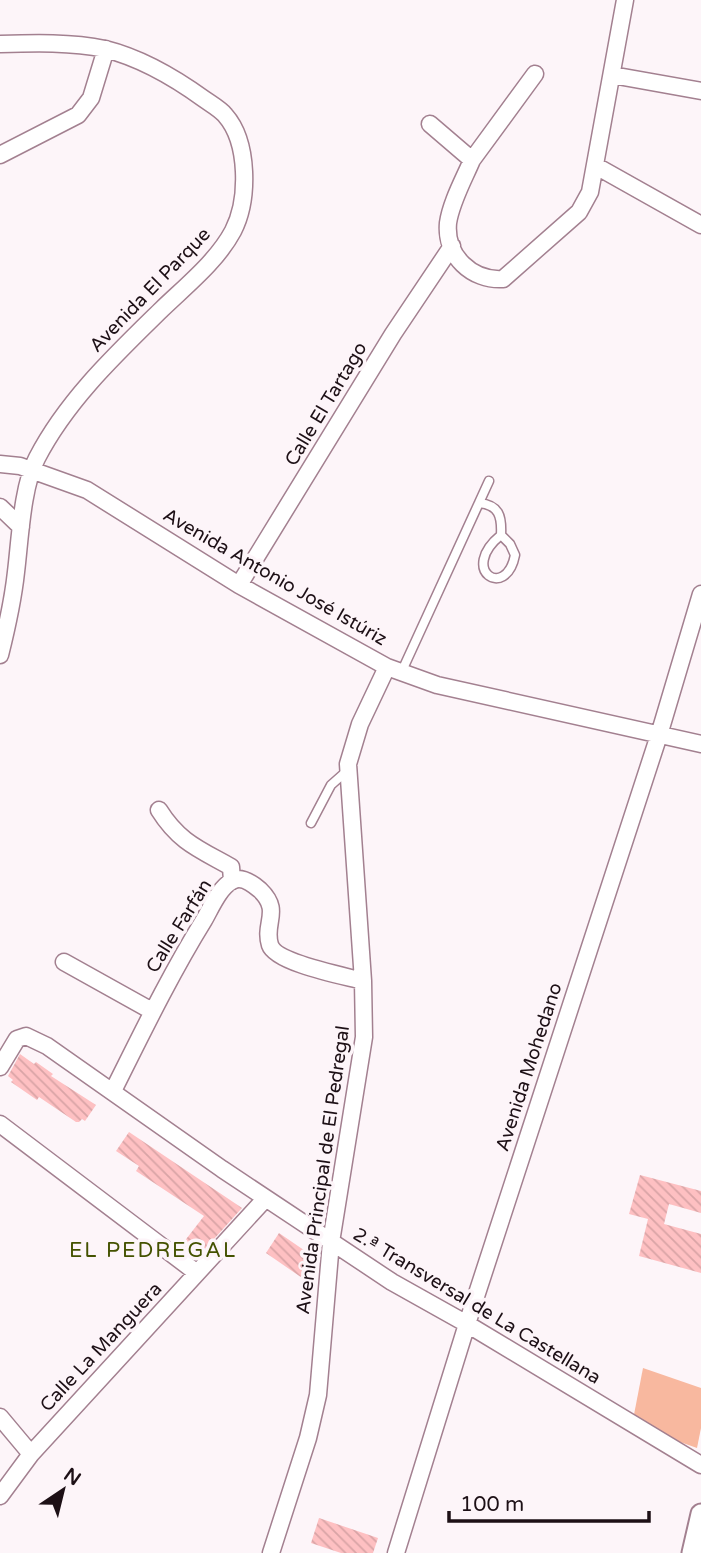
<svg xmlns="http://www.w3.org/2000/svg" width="701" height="1553" viewBox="0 0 701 1553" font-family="'Varela Round',sans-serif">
  <defs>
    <pattern id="building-back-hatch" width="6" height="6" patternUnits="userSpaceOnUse" patternTransform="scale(1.75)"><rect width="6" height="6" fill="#fec0c2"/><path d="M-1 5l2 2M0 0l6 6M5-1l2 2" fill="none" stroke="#d9a4a6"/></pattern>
  </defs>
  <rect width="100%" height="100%" fill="#fdf5f9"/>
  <!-- park -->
  <path fill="#f8b89f" d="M643 1368 701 1388V1428L697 1448 632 1425Z"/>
  <!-- building -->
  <path fill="url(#building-back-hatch)" d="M20 1054 34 1064 36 1062 53 1074 51 1076 96 1105 85 1121 82 1119 79 1122H76L39 1097 37 1100 11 1082 13 1080 8 1076Z
    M129 1132 242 1208 196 1259 180 1247 204 1216 136 1171 139 1166 116 1151Z
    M640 1175 701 1191V1213L669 1204 664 1224 701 1234V1273L639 1256 648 1219 629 1214Z
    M279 1233 314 1257 308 1282 266 1253Z
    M319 1518 378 1538 373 1553H341L311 1543Z"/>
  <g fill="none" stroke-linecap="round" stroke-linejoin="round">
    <!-- service casing -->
    <g stroke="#a38090" stroke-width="11">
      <path id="service" d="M479 503C499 505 502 516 501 535 458 570 506 601 515 555L510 544 501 535
        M401 673 489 481
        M311 823 331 785 348 770"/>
    </g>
    <!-- minor casing -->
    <g stroke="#a38090" stroke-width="19">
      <path id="minor" d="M0 44C35 43 71 42 105 49 141 58 175 78 204 99 211 104 220 109 225 115 249 142 249 200 233 231 217 261 187 285 162 309 116 354 67 400 37 458 22 486 20 540 16 572 13 600 7 627 0 655
        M612 75 701 91
        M430 124 472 160C464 179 451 202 448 223 445 256 472 281 503 279L579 212 590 192 625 0
        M0 155 78 115 91 98 106 49
        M472 160 535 74
        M596 166 701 225
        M0 464 20 466 87 490 239 585 387 667 437 685 701 744
        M0 507 21 527
        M239 585 393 334 452 246
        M159 810C179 842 199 849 231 867L232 881
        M64 962 152 1011
        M0 1067 17 1039 26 1036 47 1046 222 1169 392 1282 467 1324 701 1465
        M113 1091C142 1033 170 975 204 920 211 908 219 888 232 881 241 875 253 884 260 890 282 911 263 923 270 945 276 963 345 976 363 981
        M0 1124 197 1273
        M0 1417 31 1454
        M0 1496 31 1454 265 1199
        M271 1553 308 1438 318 1395 331 1242 364 1037 363 981 348 764 360 724 387 667
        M396 1553 467 1324 659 735 701 594"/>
    </g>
    <!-- tertiary casing -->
    <g stroke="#a38090" stroke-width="23">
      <path id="tertiary" d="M692 1553 701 1514"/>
    </g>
    <!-- service -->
    <use href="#service" stroke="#fff" stroke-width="8"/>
    <!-- minor -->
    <use href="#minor" stroke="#fff" stroke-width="16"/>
    <!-- tertiary -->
    <use href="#tertiary" stroke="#fff" stroke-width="19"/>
  </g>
  <g text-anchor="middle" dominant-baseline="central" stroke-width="7" stroke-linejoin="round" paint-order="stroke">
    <!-- street labels -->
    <g font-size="19" fill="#1d1016" stroke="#fdf5f9">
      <text transform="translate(150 290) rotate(-46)">Avenida El Parque</text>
      <text transform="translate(326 404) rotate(-59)">Calle El Tartago</text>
      <text transform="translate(275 577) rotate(30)">Avenida Antonio José Istúriz</text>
      <text transform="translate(179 926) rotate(-58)">Calle Farfán</text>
      <text transform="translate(529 1067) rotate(-72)">Avenida Mohedano</text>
      <text transform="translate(323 1170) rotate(-82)">Avenida Principal de El Pedregal</text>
      <text transform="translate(477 1306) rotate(31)">2.ª Transversal de La Castellana</text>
      <text transform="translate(101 1347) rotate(-47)">Calle La Manguera</text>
    </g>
    <!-- neighbourhood labels -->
    <g font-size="21" letter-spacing="2" fill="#445200" stroke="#fdf5f9">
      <text x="153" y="1250">EL PEDREGAL</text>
    </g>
  </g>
  <!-- north arrow -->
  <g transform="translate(63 1490) rotate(35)" stroke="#fdf5f9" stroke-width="5" paint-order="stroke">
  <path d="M0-5L12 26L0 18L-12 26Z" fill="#1d1016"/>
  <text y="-10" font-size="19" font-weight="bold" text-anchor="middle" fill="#1d1016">N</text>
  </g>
  <!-- scale -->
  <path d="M449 1511v10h200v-10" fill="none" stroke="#1d1016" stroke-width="3.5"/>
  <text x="460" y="1511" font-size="21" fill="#1d1016" stroke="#fdf5f9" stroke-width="5" paint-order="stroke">100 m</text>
</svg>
